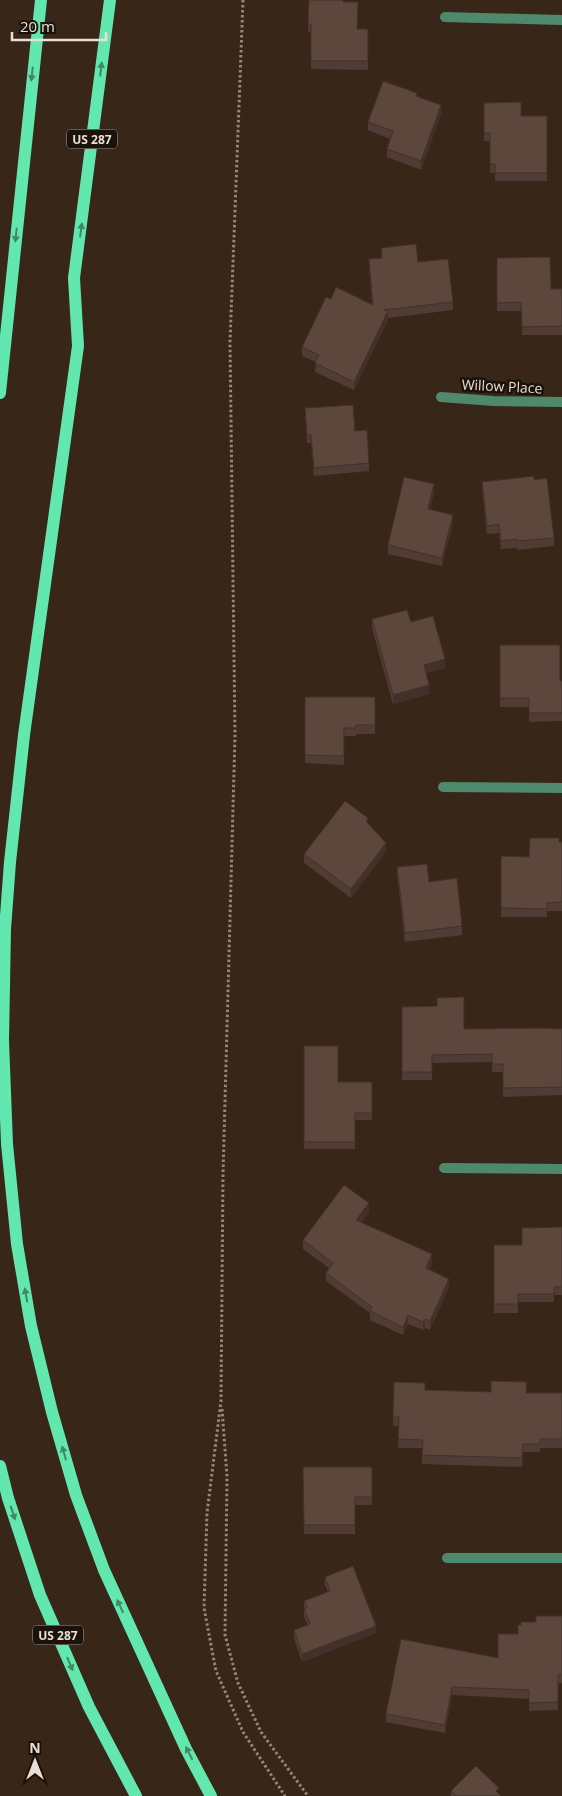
<svg xmlns="http://www.w3.org/2000/svg" width="562" height="1796" font-family="'Open Sans',sans-serif">
<rect width="100%" height="100%" fill="#382718"/>
<g fill="none" stroke-linecap="round" stroke-linejoin="round">
<path stroke="#95877b" stroke-width="3" stroke-dasharray="2.5 2.5" stroke-linecap="butt" d="M243,0l-13,342 5,393 -12,440 -2,226 -14,112 -3,95 12,63 27,61 42,64
M222,1409l5,67 -2,159 13,48 23,49 47,64"/>
<path stroke="#4e896d" stroke-width="10" d="M445,17l117,3
M441,397l52,4 69,1
M443,787l119,1
M444,1168l118,1
M447,1558h115"/>
<path stroke="#62e8af" stroke-width="12" d="M110,0l-36,278 4,68 -54,389 -14,127 -5,67 -2,112 4,103 10,100 14,82 21,86 24,83 28,75 82,179 25,47
M0,393l41,-393
M0,1466l8,32 32,97 49,112 47,89"/>
</g>
<path fill="#503c34" d="M309,0l34,2 14,27h11v41l-57,-1v-37h-3z
M417,97l24,17 -20,56 -34,-13v-8l3,-10 -22,-9v-8z
M484,103l37,13h26v65h-52v-8h-5v-32h-6z
M381,248l37,14 35,40v8l-65,8v2l-34,70 -39,-18 1,-10 -14,-6v-9l29,-48 41,5 -3,-36v-9l12,-1z
M497,258l54,31h11v46h-40l-1,-24h-24z
M305,408l50,23 14,32v8l-55,5 -3,-33h-4z
M534,480l20,58v8l-37,4v-2l-16,1 -2,-16 -12,1 -5,-44v-8z
M434,492l-4,18 23,13 -11,43 -54,-12v-9z
M372,619l39,3 34,46 -19,5 3,21 -36,10 -21,-76z
M500,645l60,36h2v40l-33,1v-15h-29z
M305,697h70v37h-19v2h-12v29l-39,-2z
M559,842h3v69h-15v6h-46v-61l28,1z
M386,851l-35,47 -47,-35v-9z
M397,867l32,15 33,44v9l-57,7 -8,-67z
M402,1007l62,22h98v66l-59,2v-25h-11v-10l-60,1v17h-30z
M304,1046l34,36h34v38h-17v29h-51z
M369,1212l-8,11 71,40 -3,6 20,18 -19,43 -5,-2 -2,2 -15,-6 -5,11 -33,-15v-7l-44,-32v-8l3,-5 -26,-19v-9z
M562,1227v68h-8v7h-36v11h-24v-68h28z
M394,1382l31,8 102,3h35v55h-22v4h-17l-1,15 -100,-3v-16h-24l1,-22h-6z
M303,1467h69v38h-17v29h-51z
M325,1577l51,56 -74,29 -8,-24v-8l14,-5 -4,-8v-16l24,-9 -3,-7z
M562,1616v67h-4v27l-29,1v-12l-77,-4 -7,38 -59,-11v-8l112,-56 20,-24 3,-9z
M451,1791l48,3 2,2h-50z"/>
<path fill="#41312a" d="M441,105v9l-20,56v-9z
M388,311v9l-34,70v-8z
M434,484v8l-6,26v-9z
M453,515v8l-11,43v-8z
M445,659v9l-21,6v-9z
M429,685v9l-36,10v-9z
M386,843v8l-35,47v-9z
M369,1203v9l-13,17v-9z
M432,1254v9l-6,14v-9z
M449,1279v8l-19,43v-9z
M408,1315v9l-5,11v-8z
M425,1319v9l-2,2v-8z
M376,1626v7l-74,29v-8z
M452,1687v8l-7,38v-8z"/>
<path fill="#5d463c" stroke="#41312a" d="M309,0h34v2h15l-1,27h11v32h-57v-37h-3z
M383,81l34,12 -1,3 25,9 -20,56 -34,-12 6,-18 -25,-9z
M521,102v14h26v57h-52v-9h-5v-31h-6v-30z
M416,244l2,18 30,-3 5,43 -69,8 4,1 -34,71 -39,-19 4,-8 -17,-8 24,-50 5,2 5,-12 37,18 -4,-46 13,-1 -1,-10z
M550,257l1,32h11v37l-40,1 -1,-25 -24,1v-45z
M353,405l2,26 12,-1 2,33 -55,5 -3,-33h-4l-2,-27z
M534,476v4l13,-2 7,60 -37,3v-2l-16,2 -2,-17 -12,2 -5,-44z
M404,477l30,7 -6,25 25,6 -11,43 -54,-13z
M407,610l4,12 22,-6 12,43 -21,6 5,20 -36,10 -21,-76z
M500,645h60v36h2v32h-33v-15h-29z
M305,697h70v28h-19v3h-12v28l-39,-1z
M345,801l23,17 -2,3 20,22 -35,46 -47,-35z
M530,838h29v4h3v60l-15,1v6l-46,-1v-52l28,1z
M427,864l2,18 28,-4 5,48 -57,7 -8,-66z
M464,997v32l75,-1 23,1v58l-59,1v-24h-11v-10l-60,1v17h-30v-65l35,-1v-8z
M304,1046h34v36h34v31h-17v29h-51z
M344,1185l25,18 -13,17 76,34 -6,14 23,11 -19,42 -5,-2 -2,3 -15,-7 -5,12 -33,-16 2,-4 -46,-34 7,-10 -30,-23z
M562,1227v60h-8v7h-36v10h-24v-59h28v-17z
M491,1381l36,1 -1,11h36v46h-22v5h-17l-1,14 -100,-3 1,-15 -25,-1 1,-22h-6l1,-35 31,1v7l66,2z
M303,1467h69v30h-17v28h-51z
M353,1566l23,60 -74,28 -8,-24 16,-6 -6,-15 3,-1 -3,-7 26,-10 -5,-14z
M536,1616h26v59h-4v27l-29,1v-13l-77,-3 -7,38 -59,-11 15,-75 97,19v-24h20v-9h3v-3h15z
M476,1766l23,22 -3,3 5,5h-45l-5,-5z"/>
<defs><path id="oneway-solid" d="M-6-.8H1V-3.2L6.5 0L1 3.2V.8H-6Z" transform="scale(1.25)"/></defs>
<g fill="#428865">
<use href="#oneway-solid" transform="translate(101 69) rotate(-83)"/>
<use href="#oneway-solid" transform="translate(32 74) rotate(96)"/>
<use href="#oneway-solid" transform="translate(81 230) rotate(-83)"/>
<use href="#oneway-solid" transform="translate(16 235) rotate(96)"/>
<use href="#oneway-solid" transform="translate(26 1295) rotate(-100)"/>
<use href="#oneway-solid" transform="translate(64 1453) rotate(-106)"/>
<use href="#oneway-solid" transform="translate(13 1513) rotate(72)"/>
<use href="#oneway-solid" transform="translate(120 1606) rotate(-115)"/>
<use href="#oneway-solid" transform="translate(70 1664) rotate(67)"/>
<use href="#oneway-solid" transform="translate(189 1753) rotate(-117)"/>
</g>
<g text-anchor="middle" dominant-baseline="central" stroke-width="5" stroke-linejoin="round" paint-order="stroke">
<g fill="#1a120b" stroke="#aca298" stroke-width="1">
<rect x="67" y="129.5" width="50" height="19" rx="4"/>
<rect x="33" y="1625.5" width="50" height="19" rx="4"/>
</g>
<g font-size="12" font-weight="bold" fill="#eadfd5">
<text x="92" y="139">US 287</text>
<text x="58" y="1635">US 287</text>
</g>
<g font-size="14" fill="#eadfd5" stroke="#1a120b">
<text transform="translate(502 386) rotate(3)">Willow Place</text>
</g>
</g>
<g transform="translate(35 1761)" stroke="#1a120b" stroke-width="4" paint-order="stroke">
<path d="M0-4L9 19L0 12L-9 19Z" fill="#eadfd5"/>
<text y="-8" font-size="14" font-weight="bold" text-anchor="middle" fill="#eadfd5">N</text>
</g>
<path d="M12 32v8h94v-8" fill="none" stroke="#eadfd5" stroke-width="2.5"/>
<text x="20" y="32" font-size="15" fill="#eadfd5" stroke="#1a120b" stroke-width="4" paint-order="stroke">20 m</text>
</svg>
